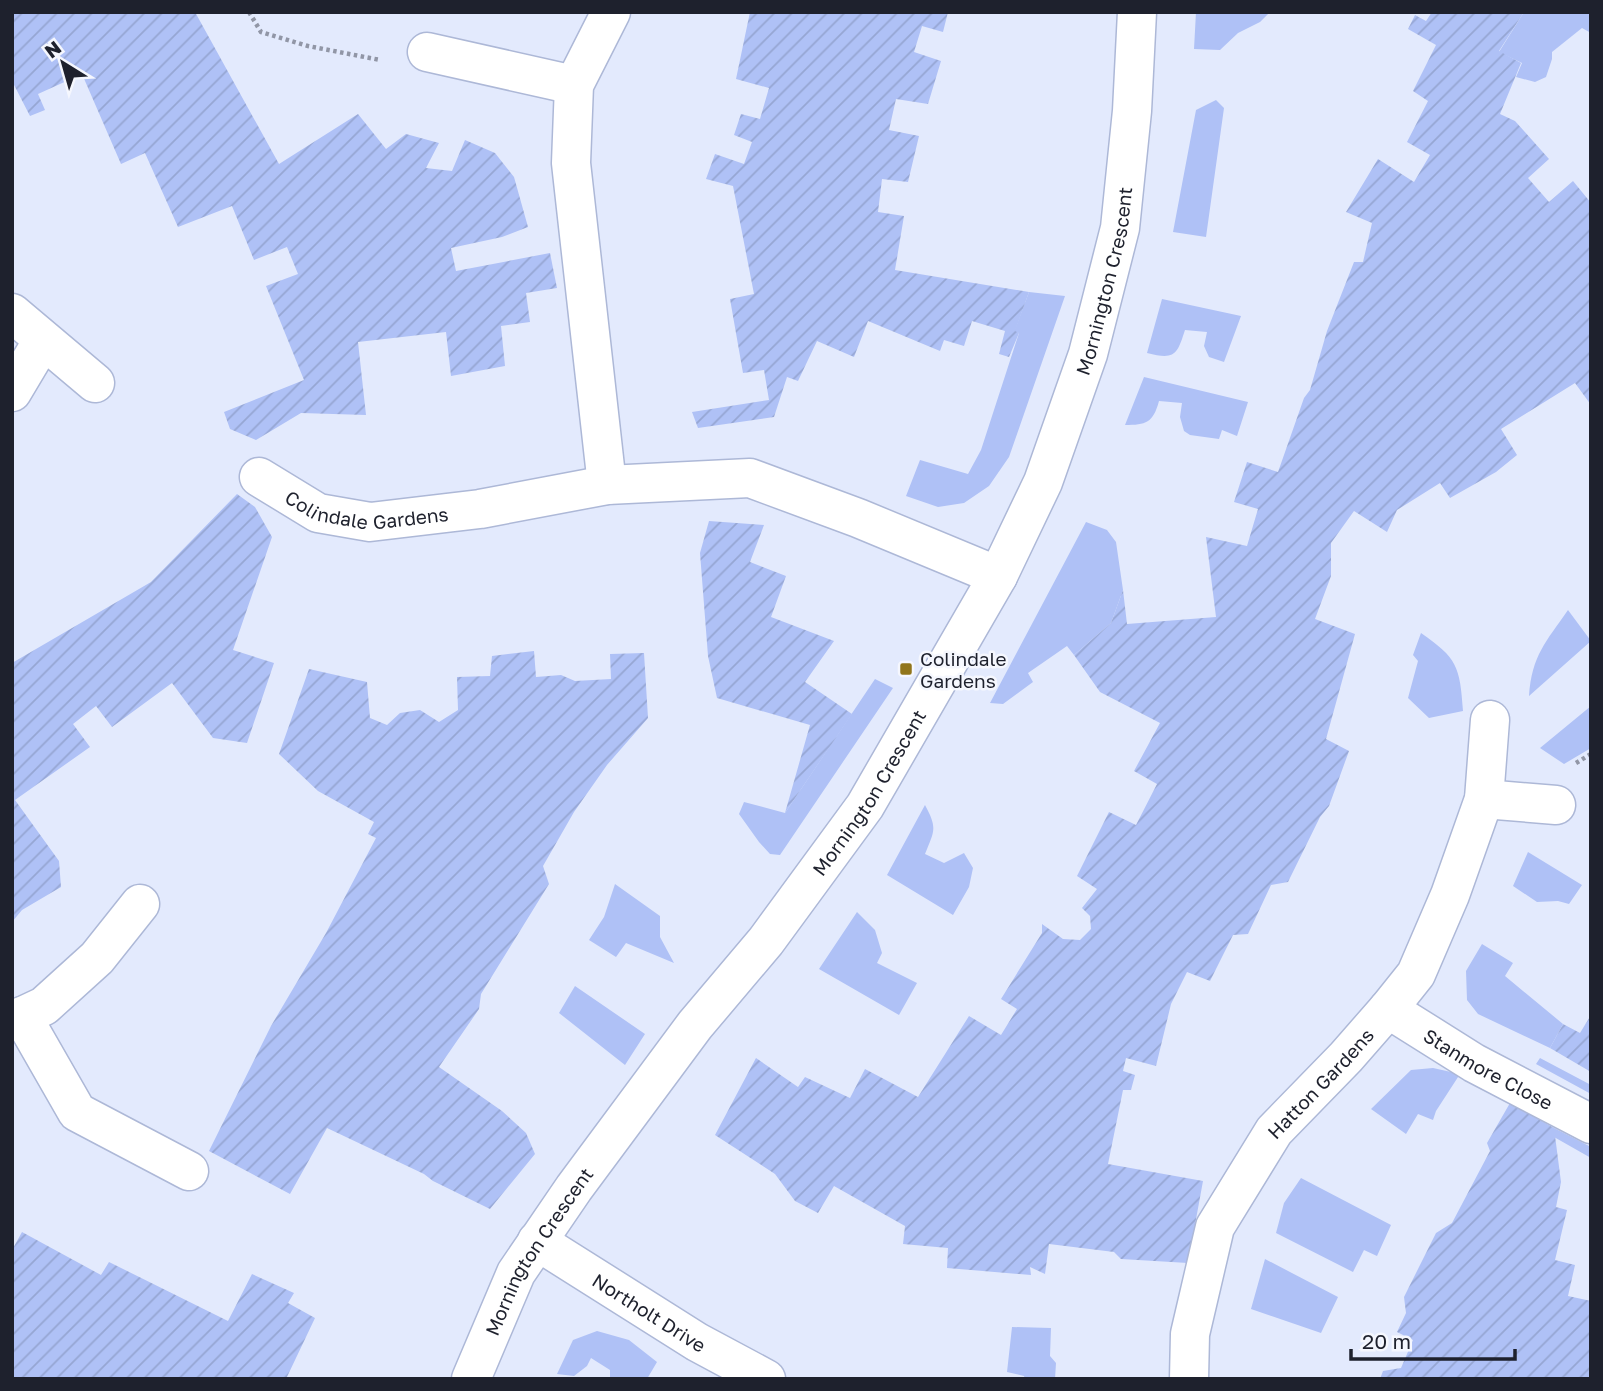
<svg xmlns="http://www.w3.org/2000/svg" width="1603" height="1391" font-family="'Golos Text',sans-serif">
<defs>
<pattern id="garden-furrows" width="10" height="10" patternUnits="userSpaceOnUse" patternTransform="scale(1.75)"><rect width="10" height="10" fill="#afc1f6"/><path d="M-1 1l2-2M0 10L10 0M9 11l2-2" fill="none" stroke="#96a6d3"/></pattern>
</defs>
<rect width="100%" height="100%" fill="#e3eafd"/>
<path fill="#afc1f6" d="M1196,12h74l-10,10 -22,11 -18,17 -26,-1z
M1524,12h67v21l-9,-5 -30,24v7l-6,18 -11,5 -19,-5 6,-14 -23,-11z
M1216,100l8,8 -18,129 -33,-5 23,-122z
M1029,292l36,4 -56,161 -20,29 -25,17 -26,4 -32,-11 14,-36 48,14 13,-24 38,-117 -5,-1z
M1162,299l79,17 -17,46 -15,-5 -5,-11 3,-14 -22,-2c-8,25 -10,30 -38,23z
M1144,377l104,25 -11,34 -15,-6 -3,9 -29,-4 -6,-4 -4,-14 2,-14 -23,-2c-6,22 -13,24 -34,24z
M1086,522l21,8 9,12 7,48 -12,33 -37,32 -7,-9 -39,27 5,9 -30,22 -13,-1z
M1568,610l23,31 -62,55c3,-41 17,-54 39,-86z
M1421,633c36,25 39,33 42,78l-34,7 -21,-20 10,-37 -5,-6z
M875,679l18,9 -113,167 -10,-1 -11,-12 -20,-28 5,-12 41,11z
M1591,706v42l-27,16 -24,-16z
M925,805c13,24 9,26 0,49l19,9 20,-10 9,15 -4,19 -16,28 -66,-40z
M1528,852l54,33 -13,19 -11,-3 -21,1 -24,-16z
M615,884l45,32v21l14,26 -48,-20 -10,14 -27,-17 15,-23z
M857,912l18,18 7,23 -5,10 40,20 -18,32 -80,-46z
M1482,944l31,19 -8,13 58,48 -13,24 -72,-34 -11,-14 -1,-29z
M575,986l70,48 -20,31 -66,-52z
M1540,1058l51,27v9l-55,-30z
M1433,1068l27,6 -24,37 -3,9 -15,-6 -12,20 -35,-25 40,-39z
M1554,1128l37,19v11l-37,-21z
M1301,1178l90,47 -14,31 -13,-6 -11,22 -77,-39 8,-30z
M1265,1259l73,38 -17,36 -70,-24z
M1012,1327l39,1 -1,28 6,7 -1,16h-30l-1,-3 -17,-4z
M597,1331l32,9 28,22 -10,17h-37v-9l-19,-12 -4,8 -13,10 -17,-2 16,-34z"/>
<path fill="url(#garden-furrows)" d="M12,12h183l84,152 79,-50 28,35 20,-15 33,9 -13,25 26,3 13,-31 30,13 19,24 14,50 -26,10 -51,11 5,23 94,-18 7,35 -31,5 4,29 -29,4 4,40 -54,10 -5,-44 -88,10 8,73 -65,-2 -45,27 -26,-11 -6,-17 80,-32 -38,-94 32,-12 -11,-27 -33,13 -22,-54 -54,21 -33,-74 -24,11 -39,-90 -44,20 7,16 -15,6 -18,-35z
M750,12h198l-5,20 -21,-6 -8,26 27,9 -13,43 -32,-5 -7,31 30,6 -11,46 -26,-3 -4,33 26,4 -9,54 134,22 -14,39 4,2 -10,24 -10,-3 6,-23 -33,-10 -8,25 -20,-6 -4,11 -72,-30 -14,36 -37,-16 -19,40 -11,-4 -13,40 -76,11 -6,-16 77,-12 -5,-30 -21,3 -13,-74 24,-5 -21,-108 -27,-7 9,-25 29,10 8,-22 -18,-7 7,-21 19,5 9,-31 -33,-9z
M1432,12h92l-25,39 22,12 -21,51 15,7 34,38 -21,19 21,24 24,-21 18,22v202l-16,-22 -74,46 16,26 -21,17 -46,26 -10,-15 -43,27 -10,22 -33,-21 -23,32v33l-16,43 40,15 -29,105 23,12 -20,55 -9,11 -32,65 -17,3 -23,49 -15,1 -23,46 -23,-9 -16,32 -15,62 -30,-8 -3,13 12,4 -4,15h-8l-15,74 95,17 -15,82 -67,-4 -7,-7 -65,-8 -4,30 -15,-7 1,8 -84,-7 1,-20 -45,-4 2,-18 -71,-40 -16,27 -23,-12 -20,-27 -60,-39 41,-77 42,29 7,-10 45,21 15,-29 53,28 51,-81 32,19 16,-26 -16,-10 41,-66v-9l21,15 17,1 11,-11 -1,-13 -8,-8 15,-19 -20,-13 32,-64 27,13 21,-41 -23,-13 26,-48 -60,-31 -26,-37 37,-32 12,-33 4,34 89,-7 -10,-80 41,9 11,-37 -24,-7 13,-40 31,10 26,-74 6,-8 17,-59 27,-69h9l9,-39 -26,-11 32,-53 36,23 16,-27 -23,-13 21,-41 -15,-10 23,-46 -28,-16 7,-14 11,6z
M237,494l18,13 17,30 -39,113 41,13 -27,80 -34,-5 -41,-55 -60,44 -16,-21 -23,18 17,23 -75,53 44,61 2,26 -39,23 -10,12v-259l139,-81z
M709,521l55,4 -14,37 36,14 -15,41 63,24 -29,41 47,32 -67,99 25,-88 -93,-27 -9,-42 -8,-103z
M534,651l2,26 25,-2 14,6 36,-2 -1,-25 34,-1 4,65 -41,47 -33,47 -31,54 6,18 -68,110 -2,15 -40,58 63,44 24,22 9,21 -45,55 -57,-28 -9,-7 -97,-46 -37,66 -81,-43 62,-125 55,-93 50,-95 -8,-4 6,-12 -56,-31 -39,-37 30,-85 58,13 3,36 17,7 13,-12 20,-3 19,12 19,-12 -1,-33 33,-1 2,-20z
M1591,1015v57l-41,-24 13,-24 17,9z
M1510,1103l44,25 7,54 -5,25 11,3 -12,50 20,5 -7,31 23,5v78h-211l3,-8 18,-3 12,-28 -16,-8 9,-19 -2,-16 32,-64 16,-10 38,-72 -3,-8z
M22,1232l79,43 8,-13 119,59 24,-47 42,19 -6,10 27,15 -29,61h-274v-129z"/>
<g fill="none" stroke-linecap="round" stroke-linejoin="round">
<g stroke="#adb8d7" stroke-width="41">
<g id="minor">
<path d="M427,52l147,33"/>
<path d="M12,313l83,70"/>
<path d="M12,392l31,-52"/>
<path id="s1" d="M259,477l59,36 52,9 110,-13 127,-24 143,-7 108,40 140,58"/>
<path d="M607,485l-36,-322 3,-78 37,-73"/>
<path d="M1484,799l72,6"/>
<path id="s2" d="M1388,1009l86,54 117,61"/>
<path d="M22,1016l55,96 112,59"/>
<path d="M12,1021l32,-15 53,-48 43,-54"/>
<path id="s3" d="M537,1241l160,101 69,37"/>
<path id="s4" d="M471,1379l45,-106 58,-85 121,-163 71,-84 99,-135 133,-230 45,-94 45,-128 32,-126 12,-117 5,-99"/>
<path id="s5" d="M1189,1379l1,-45 25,-107 59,-96 72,-74 42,-48 28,-35 34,-79 34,-96 6,-79"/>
</g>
</g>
<path stroke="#9196a6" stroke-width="4.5" stroke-dasharray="3.5 3.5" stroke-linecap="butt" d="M249,12l12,20 47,14 72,14
M1576,763l15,-9"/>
<use href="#minor" stroke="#fff" stroke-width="38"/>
</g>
<rect fill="#91751b" stroke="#f5f7fe" stroke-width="2.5" x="899" y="662" width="14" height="14" rx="3.5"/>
<g text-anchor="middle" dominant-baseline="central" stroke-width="5" stroke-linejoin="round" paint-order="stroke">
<g font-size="19" fill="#1e212d" stroke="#f5f7fe">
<text stroke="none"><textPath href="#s4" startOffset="1279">Mornington Crescent</textPath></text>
<text stroke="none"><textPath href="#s1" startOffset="117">Colindale Gardens</textPath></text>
<text stroke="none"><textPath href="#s4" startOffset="712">Mornington Crescent</textPath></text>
<text stroke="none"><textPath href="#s2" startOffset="117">Stanmore Close</textPath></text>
<text stroke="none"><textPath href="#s5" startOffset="334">Hatton Gardens</textPath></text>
<text stroke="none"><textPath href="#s4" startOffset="145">Mornington Crescent</textPath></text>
<text stroke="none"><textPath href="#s3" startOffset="133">Northolt Drive</textPath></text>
</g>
<g font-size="19" fill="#1e212d" stroke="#f5f7fe" text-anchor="start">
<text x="920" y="658">Colindale<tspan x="920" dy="22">Gardens</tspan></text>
</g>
</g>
<rect width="1603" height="1391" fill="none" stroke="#1e212d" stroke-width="28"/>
<g transform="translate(63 63) rotate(323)" stroke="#f5f7fe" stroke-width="5" paint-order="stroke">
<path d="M0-5L12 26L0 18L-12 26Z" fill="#1e212d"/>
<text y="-10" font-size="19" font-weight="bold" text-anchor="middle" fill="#1e212d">N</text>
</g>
<path d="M1351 1349v10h164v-10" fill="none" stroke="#1e212d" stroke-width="3.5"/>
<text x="1362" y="1349" font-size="21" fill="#1e212d" stroke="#f5f7fe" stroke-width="5" paint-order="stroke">20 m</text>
</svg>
